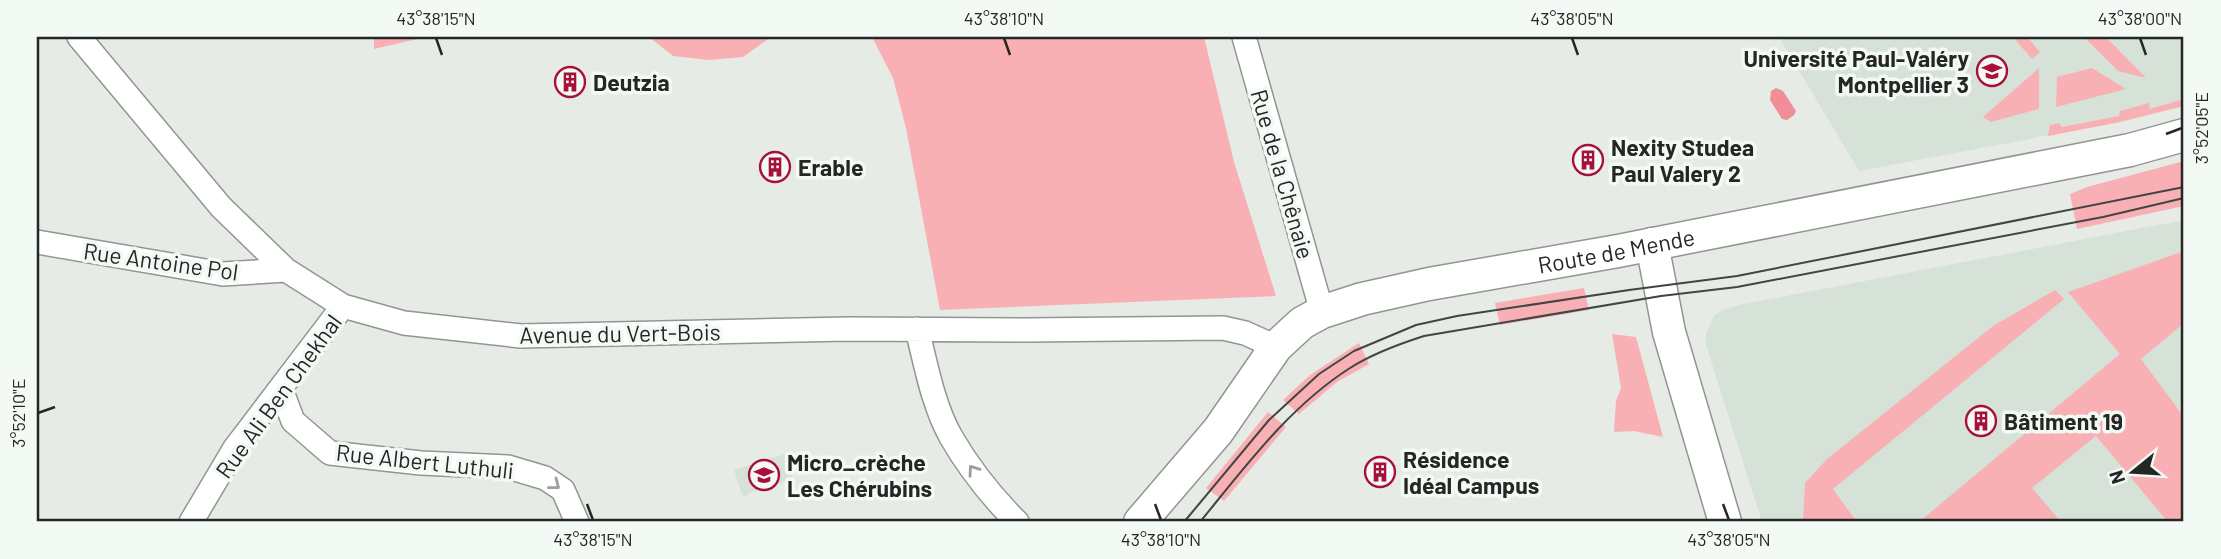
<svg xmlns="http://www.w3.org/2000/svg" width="2221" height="559" font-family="Barlow,sans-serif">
<rect width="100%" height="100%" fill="#e6ebe6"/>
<path fill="#d6e2d7" d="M1779,37h405v69l-64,16 -261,49z
M2184,220v302h-422l-56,-177v-12l8,-17 9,-6 16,-5z
M785,454l8,25 -44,14 -3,4 -4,-2 -8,-25z"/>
<path fill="#f8b0b5" d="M374,37h52l-52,12z
M649,37h122l-28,20 -34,3 -36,-4z
M872,37h332l30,125 42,134 -336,14 -34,-182 -13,-50z
M2013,37h14l13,15 -8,7z
M2084,37h22l40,41 -28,-7z
M2039,68v41l-48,13 -8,-5z
M2092,68l34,21 -70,18 1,-30z
M2184,99v7l-64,16 -72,14 2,-11 9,-2 3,4 57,-11 1,-5 29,-8 1,6z
M2184,161v45l-107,23 -7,-35 17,-7z
M2184,251v72l-43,36 43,58v105h-16l-72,-86 -64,52 29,34h-142l201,-168 -52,-62z
M1584,288l5,22 -89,15 -5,-22z
M2055,290l9,9 -231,190 24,33h-54l2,-39 22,-24 166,-133z
M1612,334l24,3 27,100 -29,-6 -20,1 2,-31 5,-13z
M1359,343l10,21 -32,18 -38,32 -16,-14 27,-25z
M1268,412l18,15 -62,74 -18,-13z"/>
<path fill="#f08d96" d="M1776,88l7,3 13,20 -2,4 -7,5 -5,-1 -12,-19 1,-9z"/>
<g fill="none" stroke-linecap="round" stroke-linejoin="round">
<g stroke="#919691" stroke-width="26">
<path id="street" d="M79,37l142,170 65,63 57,36 61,17 117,13 327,-7 179,1 196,-2 22,5 31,14
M1244,37l78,275
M37,242l186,32 63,-4
M917,329c9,36 16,76 34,108 18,31 41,60 66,85
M281,389l12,32 37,32 91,10 87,4 37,11 18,12 14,32
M191,522l44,-74 108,-142"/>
</g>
<g stroke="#919691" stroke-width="35">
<g id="secondary">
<path d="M1652,244l17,88 56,190"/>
<path id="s1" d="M1140,522l78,-91 58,-84 26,-24 20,-11 40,-13 67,-15 189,-33 431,-85 81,-16 54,-15"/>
</g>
</g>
<use href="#street" stroke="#fff" stroke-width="23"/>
<use href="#secondary" stroke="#fff" stroke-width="32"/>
<path stroke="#424542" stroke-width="2" d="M1184,522l85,-102 50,-46 35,-23 62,-26 41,-9 172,-26 108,-14 447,-89
M1200,522c45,-55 89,-115 150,-154 22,-14 49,-24 74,-32l237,-40 76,-9 366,-70 81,-19"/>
</g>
<defs><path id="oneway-chevron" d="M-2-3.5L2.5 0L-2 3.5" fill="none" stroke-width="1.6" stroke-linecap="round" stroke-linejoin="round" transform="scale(1.75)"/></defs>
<g stroke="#9d9e9d">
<use href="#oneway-chevron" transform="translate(973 470) rotate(-125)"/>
<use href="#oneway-chevron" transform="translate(555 485) rotate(38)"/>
</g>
<path fill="none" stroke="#252725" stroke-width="2.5" d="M436,38l6,17M1004,38l6,17M1572,38l6,17M2140,38l6,17M2166,134l16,-6M38,413l17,-6M587,504l6,16M1155,504l6,16M1723,504l6,16"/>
<defs>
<g id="university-ring" transform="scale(1.575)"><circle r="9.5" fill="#f3f9f4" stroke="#a8103a" stroke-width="1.5"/><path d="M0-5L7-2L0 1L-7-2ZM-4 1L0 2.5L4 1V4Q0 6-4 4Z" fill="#a8103a"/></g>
<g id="building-ring" transform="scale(1.575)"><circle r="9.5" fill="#f3f9f4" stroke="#a8103a" stroke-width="1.5"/><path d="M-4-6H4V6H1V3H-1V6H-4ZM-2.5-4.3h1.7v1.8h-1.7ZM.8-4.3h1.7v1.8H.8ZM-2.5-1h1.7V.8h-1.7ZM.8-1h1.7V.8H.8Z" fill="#a8103a"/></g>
<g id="school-ring" transform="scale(1.575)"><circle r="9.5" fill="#f3f9f4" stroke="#a8103a" stroke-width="1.5"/><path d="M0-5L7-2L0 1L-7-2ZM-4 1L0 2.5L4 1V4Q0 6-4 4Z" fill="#a8103a"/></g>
</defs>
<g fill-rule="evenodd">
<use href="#university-ring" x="1992" y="71"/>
<use href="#building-ring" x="570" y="82"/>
<use href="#building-ring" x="1588" y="160"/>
<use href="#building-ring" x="775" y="167"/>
<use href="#building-ring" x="1981" y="421"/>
<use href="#building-ring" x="1380" y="472"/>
<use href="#school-ring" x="764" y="475"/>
</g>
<g text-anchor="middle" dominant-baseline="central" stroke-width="7" stroke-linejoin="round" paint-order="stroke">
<g font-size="23" font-weight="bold" fill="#252725" stroke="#f3f9f4" text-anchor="start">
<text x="1969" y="58" text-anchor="end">Université Paul-Valéry<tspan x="1969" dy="26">Montpellier 3</tspan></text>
<text x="593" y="82">Deutzia</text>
<text x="1611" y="147">Nexity Studea<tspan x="1611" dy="26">Paul Valery 2</tspan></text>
<text x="798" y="167">Erable</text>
<text x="2004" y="421">Bâtiment 19</text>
<text x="1403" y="459">Résidence<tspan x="1403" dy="26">Idéal Campus</tspan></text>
<text x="787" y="462">Micro_crèche<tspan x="787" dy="26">Les Chérubins</tspan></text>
</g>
<g font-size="23" fill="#252725" stroke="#f3f9f4">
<text transform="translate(1283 174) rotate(74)">Rue de la Chênaie</text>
<text stroke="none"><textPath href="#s1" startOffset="581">Route de Mende</textPath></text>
<text transform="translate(161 261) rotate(8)">Rue Antoine Pol</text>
<text transform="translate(620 333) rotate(-1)">Avenue du Vert-Bois</text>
<text transform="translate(278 396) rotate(-54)">Rue Ali Ben Chekhal</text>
<text transform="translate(425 461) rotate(6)">Rue Albert Luthuli</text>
</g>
</g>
<rect width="2221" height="559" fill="none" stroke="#f3f9f4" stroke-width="77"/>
<g transform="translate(2133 472) rotate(252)" stroke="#f3f9f4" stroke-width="5" paint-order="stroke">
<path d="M0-5L12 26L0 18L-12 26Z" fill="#252725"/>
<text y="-10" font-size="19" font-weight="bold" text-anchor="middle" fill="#252725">N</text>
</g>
<rect x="38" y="38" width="2144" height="482" fill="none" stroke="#252725" stroke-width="2.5"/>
<g font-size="18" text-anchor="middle" fill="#252725">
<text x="436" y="25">43°38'15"N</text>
<text x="1004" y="25">43°38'10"N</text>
<text x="1572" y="25">43°38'05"N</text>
<text x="2140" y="25">43°38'00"N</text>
<text transform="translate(2202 128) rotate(-90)" y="6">3°52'05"E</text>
<text transform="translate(19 413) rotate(-90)" y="6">3°52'10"E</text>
<text x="593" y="546">43°38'15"N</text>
<text x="1161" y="546">43°38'10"N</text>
<text x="1729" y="546">43°38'05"N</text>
</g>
</svg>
